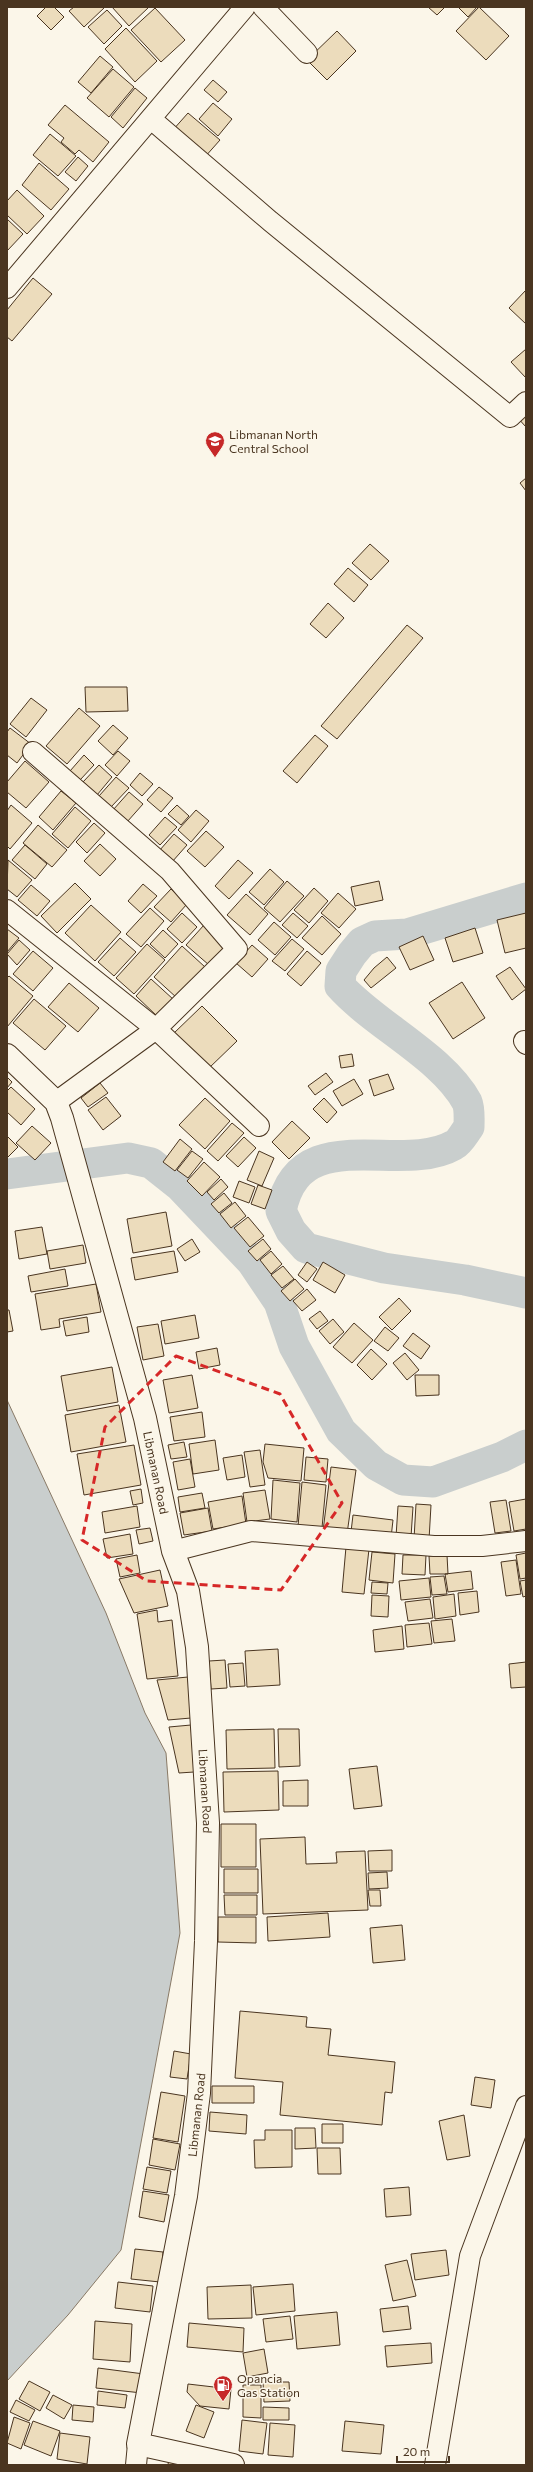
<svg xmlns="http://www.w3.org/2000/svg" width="533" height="2472" font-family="Commissioner,sans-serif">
<rect width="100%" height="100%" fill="#fbf6e9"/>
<path fill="#c9cecd" stroke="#887966" d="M7,1400l99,213 39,100 21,40 14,180 -59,317 -53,65 -61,66z"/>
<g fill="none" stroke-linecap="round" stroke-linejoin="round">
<path stroke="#c9cecd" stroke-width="31" d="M526,898l-119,36 -32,2 -13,6 -10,12 -11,17 -1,15c35,39 103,71 127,116 3,7 2,18 2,25 -4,5 -9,15 -15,18 -54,31 -155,-26 -173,66l10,20 15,17 78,20 81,12 61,13
M7,1174l121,-16 23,5 29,23 72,76 27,40 15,44 47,85 35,34 27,15 30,2 69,-25 24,-12"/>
</g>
<path fill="#ecdcbc" stroke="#4a3520" d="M46,7h8l10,10 -13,13 -14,-14z
M74,7h31l-21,20 -15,-16z
M112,7h37l-20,19z
M428,7h17l-8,8z
M458,7h19l-9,10z
M479,7l30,29 -23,24 -30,-29z
M155,8l30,32 -24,22 -30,-32z
M107,10l15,16 -18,18 -16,-17z
M126,28l31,33 -22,21 -30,-33z
M337,31l19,20 -29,29 -20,-20z
M100,56l13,11 -22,26 -13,-11z
M113,69l21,18 -25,30 -22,-19z
M213,80l14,12 -9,10 -14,-12z
M135,88l12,10 -24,30 -12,-11z
M213,103l19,16 -14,17 -19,-17z
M65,105l44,37 -16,20 -14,-12 -4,4 -14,-12 3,-4 -16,-13z
M188,113l32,27 -16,18 -32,-27z
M50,134l26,22 -18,20 -25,-21z
M78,157l10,9 -12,15 -11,-9z
M39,163l30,26 -18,21 -29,-25z
M17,190l27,26 -17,18 -20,-19v-14z
M7,219l16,15 -16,17z
M33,278l19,16 -40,47 -5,-4v-27z
M526,290v34l-17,-16z
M526,349v29l-15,-16z
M526,407v20l-10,-11z
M526,478v13l-6,-8z
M370,544l19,17 -18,19 -19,-17z
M348,568l20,17 -14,17 -20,-18z
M328,603l16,15 -18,20 -16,-14z
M407,625l16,13 -86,101 -16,-13z
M85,687h42l1,24 -42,1z
M31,698l16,12 -21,27 -16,-13z
M79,708l21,18 -33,38 -21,-18z
M113,725l15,13 -15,17 -15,-14z
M10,728l21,16 -14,19 -10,-8v-23z
M315,735l13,11 -31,37 -14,-12z
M118,751l12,10 -13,15 -12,-11z
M84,755l10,10 -14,15 -10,-9z
M25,761l24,21 -23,26 -19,-16v-10z
M99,765l13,12 -15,18 -14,-13z
M140,773l13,11 -11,12 -12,-11z
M116,777l13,11 -18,19 -12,-11z
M159,787l14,11 -12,14 -14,-12z
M61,791l15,12 -23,27 -14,-13z
M129,792l14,12 -16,18 -14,-12z
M11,805l21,18 -22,26 -3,-3v-35z
M177,805l12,11 -8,9 -13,-11z
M75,807l16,14 -23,27 -16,-14z
M196,810l13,11 -18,21 -13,-12z
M165,817l12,10 -17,18 -11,-10z
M94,823l11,10 -18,20 -11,-11z
M38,825l29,25 -15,17 -29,-24z
M206,831l18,16 -19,20 -18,-16z
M174,834l13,11 -15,17 -13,-11z
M100,844l16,15 -16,17 -16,-15z
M25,845l22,19 -12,15 -23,-19z
M8,860l24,20 -15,17 -10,-8z
M238,860l15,13 -24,26 -14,-13z
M270,869l14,13 -20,23 -15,-13z
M287,881l17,15 -24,26 -16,-14z
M379,881l4,19 -28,6 -4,-19z
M75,883l16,16 -34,34 -16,-17z
M143,884l14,12 -16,17 -13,-12z
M31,885l19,16 -13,15 -19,-16z
M314,888l14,13 -19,22 -15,-13z
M171,889l16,15 -16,18 -17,-15z
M338,893l18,16 -17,19 -18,-15z
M246,894l22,20 -18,21 -23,-20z
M91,905l30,27 -26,29 -30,-28z
M150,908l14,13 -23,26 -15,-13z
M182,913l15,14 -15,16 -15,-14z
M293,913l15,13 -11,12 -15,-13z
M526,913v35l-21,5 -8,-33z
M322,916l19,18 -19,21 -20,-17z
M274,922l17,15 -16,18 -17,-15z
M204,925l23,21 -18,19 -23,-20z
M475,928l8,25 -30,9 -8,-24z
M7,929l12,9 -12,14z
M163,930l15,14 -13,14 -15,-14z
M423,936l11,24 -24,10 -11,-23z
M120,938l16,14 -22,24 -16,-14z
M292,939l12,10 -19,22 -13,-10z
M19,940l11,10 -13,15 -10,-11z
M147,944l18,16 -31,34 -18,-16z
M252,945l16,14 -16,18 -16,-14z
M182,946l23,21 -28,31 -23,-21z
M33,951l20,17 -20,23 -20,-17z
M307,951l14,12 -20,23 -14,-12z
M387,957l9,11 -25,20 -7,-8 10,-12z
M510,967l16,22 -14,11 -16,-24z
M9,976l24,20 -26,31v-49z
M151,979l23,21 -16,17 -22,-21z
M462,982l23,36 -32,21 -24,-36z
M69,983l30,25 -21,24 -30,-25z
M34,999l32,27 -21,24 -32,-27z
M202,1006l35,35 -29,28 -35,-35z
M352,1054l2,12 -13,2 -2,-12z
M326,1073l7,9 -18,13 -7,-9z
M388,1074l6,15 -20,7 -5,-16z
M7,1077l5,5 -5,6z
M354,1079l9,15 -21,12 -9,-15z
M100,1083l8,10 -20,14 -7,-9z
M11,1087l24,22 -14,16 -14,-13v-21z
M106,1097l15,19 -18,14 -15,-20z
M205,1098l25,23 -25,28 -26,-24z
M324,1098l13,14 -10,11 -14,-14z
M292,1121l18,17 -21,21 -17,-17z
M232,1123l12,10 -26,28 -11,-10z
M32,1126l19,17 -16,17 -19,-17z
M7,1136l11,11 -11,11z
M244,1137l12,11 -18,19 -12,-11z
M180,1139l12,10 -17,22 -12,-9z
M192,1151l11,8 -15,19 -11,-8z
M259,1151l15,7 -12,28 -15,-6z
M204,1162l16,15 -18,19 -15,-15z
M221,1179l7,8 -14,13 -7,-8z
M239,1181l16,6 -6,16 -16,-6z
M258,1185l14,5 -7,19 -14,-5z
M224,1193l8,10 -13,10 -8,-9z
M235,1202l11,14 -15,12 -11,-14z
M166,1212l6,34 -39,7 -6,-34z
M248,1217l16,19 -14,11 -16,-19z
M42,1227l5,27 -28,5 -4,-28z
M192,1239l8,13 -15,9 -8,-12z
M263,1239l8,10 -14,12 -9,-10z
M83,1245l3,18 -36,6 -3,-18z
M174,1251l4,21 -43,8 -4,-22z
M271,1251l11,13 -11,10 -11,-14z
M307,1262l10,7 -10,13 -9,-7z
M323,1262l22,13 -10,18 -22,-13z
M283,1266l11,13 -12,9 -11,-13z
M65,1269l3,17 -37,6 -3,-16z
M295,1279l9,10 -14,12 -9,-10z
M96,1284l5,28 -42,7 1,8 -19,3 -6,-36z
M307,1289l9,11 -14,11 -9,-10z
M399,1298l12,13 -19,19 -13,-13z
M7,1310h2l4,21 -6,1z
M320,1311l8,10 -11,8 -8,-10z
M195,1315l4,23 -34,6 -4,-23z
M87,1317l2,15 -23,4 -3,-15z
M333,1319l11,13 -14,12 -11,-13z
M354,1323l19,17 -21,23 -19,-16z
M158,1324l6,32 -21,4 -6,-33z
M385,1327l14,11 -11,13 -14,-10z
M413,1333l17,13 -9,13 -18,-13z
M217,1348l3,17 -21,4 -3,-17z
M371,1349l16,15 -15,16 -15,-15z
M405,1353l14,17 -12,10 -14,-17z
M112,1367l6,35 -51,9 -6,-35z
M192,1375l6,33 -29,5 -6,-33z
M415,1375h24v20l-23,1z
M119,1405l7,37 -55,10 -6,-37z
M202,1412l3,25 -31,4 -4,-24z
M215,1440l4,30 -26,4 -4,-30z
M184,1442l3,15 -16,2 -3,-14z
M265,1444l39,4 -3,33 -33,-3 -5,-16z
M134,1445l7,40 -57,10 -7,-41z
M260,1450l5,35 -15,2 -6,-35z
M242,1455l3,22 -18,3 -4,-22z
M306,1457l22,2 -2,23 -22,-2z
M190,1459l5,28 -17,3 -5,-28z
M331,1467l25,3 -9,64 -24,-3z
M273,1480l27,3 -3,39 -26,-3z
M302,1482l24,3 -4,43 -24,-2z
M141,1489l2,14 -10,2 -3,-14z
M265,1490l5,29 -23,3 -4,-29z
M202,1493l3,15 -25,4 -2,-15z
M242,1496l4,28 -33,5 -5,-27z
M526,1499v30l-12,2 -5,-29z
M506,1500l5,31 -16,2 -5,-31z
M416,1504l15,1 -2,35 -15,-1z
M137,1506l3,21 -35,6 -3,-21z
M398,1506l15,1 -2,30h-15z
M208,1508l4,23 -28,4 -4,-22z
M353,1515l40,5 -2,18 -40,-6z
M150,1528l3,13 -14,3 -3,-14z
M130,1534l3,20 -26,4 -4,-19z
M346,1547l23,2 -5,45 -22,-2z
M372,1552l23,2 -2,29 -24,-3z
M526,1553v25l-6,1 -4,-24z
M137,1555l3,18 -20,4 -4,-18z
M403,1555h23l-1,20 -23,-1z
M447,1555l1,19h-18l-1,-18z
M516,1560l5,34 -15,2 -5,-34z
M160,1570l8,36 -34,7 -15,-34z
M471,1571l2,18 -25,3 -3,-18z
M444,1576l3,18 -15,1 -2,-18z
M429,1578l2,19 -30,3 -2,-19z
M526,1580v16l-3,1 -3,-16z
M372,1582l16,1 -1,11 -16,-1z
M477,1591l2,21 -19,3 -2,-22z
M454,1594l2,22 -21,3 -2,-22z
M372,1595l17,1 -1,21 -17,-1z
M430,1599l3,19 -25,3 -3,-19z
M157,1610l1,12 14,-2 6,56 -31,3 -10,-65z
M452,1619l3,22 -21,2 -3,-22z
M429,1623l3,21 -25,3 -2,-22z
M402,1626l2,23 -29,3 -2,-22z
M278,1649l2,36 -33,2 -2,-36z
M225,1660l2,28 -16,1 -2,-28z
M526,1662v25l-15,1 -2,-24z
M243,1663l2,23 -15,1 -2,-23z
M188,1677l3,41 -23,2 -11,-40z
M191,1725l3,47 -15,1 -10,-46z
M274,1729l1,39 -48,1 -1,-39z
M278,1729h21l1,37 -21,1z
M377,1766l5,40 -28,3 -5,-40z
M278,1771l1,39 -55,2 -1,-40z
M308,1780v26h-25v-25z
M221,1824h35v43h-35z
M305,1837l1,27 31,-1 -1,-11 29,-1 3,59 -105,4 -3,-75z
M392,1850v21h-23l-1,-20z
M224,1869h34v24h-34z
M387,1872l1,16 -19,1 -1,-16z
M368,1890h12l1,16h-11z
M224,1895h33v20h-32z
M328,1913l2,24 -62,4 -1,-24z
M218,1917h38v26l-38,-1z
M402,1925l3,35 -32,3 -3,-35z
M240,2011l67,6 -1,10 25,2 -3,26 67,7 -3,31 -7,-1 -3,33 -102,-10 3,-33 -48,-4z
M174,2051l17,3 -4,25 -17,-2z
M475,2077l20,3 -4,28 -20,-3z
M212,2086h42v17h-42z
M161,2092l24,4 -7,46 -25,-4z
M210,2112l37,3 -1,19 -37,-3z
M464,2115l6,41 -23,4 -8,-39z
M322,2124h21v19h-21z
M295,2128h20l1,20 -21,1z
M265,2130h27v37l-37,1 -1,-28h11z
M153,2139l27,5 -5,26 -26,-5z
M317,2148h23l1,26h-23z
M147,2167l24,4 -4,22 -24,-4z
M409,2187l2,28 -25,2 -2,-28z
M143,2191l26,4 -5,27 -25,-5z
M135,2249l28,3 -3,30 -29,-3z
M446,2250l3,25 -34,5 -4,-26z
M407,2260l9,36 -23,5 -8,-36z
M118,2282l35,4 -3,26 -35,-4z
M293,2284l2,27 -39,4 -3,-28z
M251,2285l1,33 -44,1 -1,-32z
M408,2306l3,23 -28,3 -3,-23z
M337,2312l3,33 -43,4 -3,-33z
M290,2316l3,23 -27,3 -3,-23z
M95,2321l37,3 -2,38 -37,-3z
M189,2323l55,5 -1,24 -56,-5z
M431,2343l1,20 -45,4 -2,-21z
M264,2349l4,24 -21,4 -4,-24z
M98,2368l46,6 -2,19 -46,-5z
M29,2381l21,11 -10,19 -21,-12z
M263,2382h26l1,19 -26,1z
M188,2384l43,5 -2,20 -29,-3 -13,-14z
M243,2385h18v33l-18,-1z
M98,2391l29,4 -2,13 -28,-3z
M53,2395l19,10 -8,14 -18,-11z
M16,2400l19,10 -6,11 -19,-9z
M73,2405l21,2 -1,15 -21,-2z
M196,2405l18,7 -10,26 -18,-7z
M263,2407l26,1v12h-26z
M14,2417l16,6 -9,26 -14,-6z
M242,2420l25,3 -4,31 -24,-3z
M33,2421l27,10 -9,25 -27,-11z
M345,2421l39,4 -3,29 -39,-3z
M270,2423l25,2 -2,32 -25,-2z
M60,2433l30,4 -3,27 -30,-5z
M169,2457l19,8h-20z"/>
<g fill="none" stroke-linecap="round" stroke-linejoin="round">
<g stroke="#4a3520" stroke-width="22">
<path id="minor" d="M263,7l44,46
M151,119l119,102 240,196 16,-15
M7,288l238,-281
M33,752l137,119 67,78 -81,80 -100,73
M7,910l149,119 103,97
M524,1041l2,3
M173,1551l78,-20 183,15h48l44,-5
M136,2465l2,-21
M435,2465l35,-209 56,-150"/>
</g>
<g stroke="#4a3520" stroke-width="24">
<g id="major">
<path id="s1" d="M7,1055l49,47 6,16 83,300 28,133 15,40 9,56 11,176 -2,118 -7,152 -13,103 -48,248 95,21"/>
</g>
</g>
<use href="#minor" stroke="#fbf6e9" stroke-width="20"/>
<use href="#major" stroke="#fbf6e9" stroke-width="22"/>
</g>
<path fill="none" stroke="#d62828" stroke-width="3" stroke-dasharray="8 5" stroke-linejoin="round" d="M176,1356l104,38 62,109 -61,87 -134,-9 -65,-41 23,-113z"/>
<defs>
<g id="school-pin" transform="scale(1)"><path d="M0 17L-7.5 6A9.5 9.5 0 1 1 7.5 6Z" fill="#c62828" stroke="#fbf6e9"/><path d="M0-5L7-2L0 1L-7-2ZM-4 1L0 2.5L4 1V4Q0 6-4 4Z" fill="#fff"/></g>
<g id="fuel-pin" transform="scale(1)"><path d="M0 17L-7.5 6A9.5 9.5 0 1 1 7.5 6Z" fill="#c62828" stroke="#fbf6e9"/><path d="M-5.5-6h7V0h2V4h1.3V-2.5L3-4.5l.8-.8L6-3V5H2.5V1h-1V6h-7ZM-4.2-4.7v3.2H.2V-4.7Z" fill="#fff"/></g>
</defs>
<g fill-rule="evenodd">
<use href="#school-pin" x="215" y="441"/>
<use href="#fuel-pin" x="223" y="2385"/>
</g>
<g text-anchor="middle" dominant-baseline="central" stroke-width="3" stroke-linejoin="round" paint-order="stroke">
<g font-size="12" fill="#4a3520" stroke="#fbf6e9" text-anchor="start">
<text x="229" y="434">Libmanan North<tspan x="229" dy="14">Central School</tspan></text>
<text x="237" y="2378">Opancia<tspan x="237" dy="14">Gas Station</tspan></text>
</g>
<g font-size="12" fill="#4a3520" stroke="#fbf6e9">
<text stroke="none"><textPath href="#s1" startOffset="452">Libmanan Road</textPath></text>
<text stroke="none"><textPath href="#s1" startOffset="776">Libmanan Road</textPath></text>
<text transform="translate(196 2115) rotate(-84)">Libmanan Road</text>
</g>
</g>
<rect width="533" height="2472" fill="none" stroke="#4a3520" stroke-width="16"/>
<path d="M397 2456v6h52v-6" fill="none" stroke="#4a3520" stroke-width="2"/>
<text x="403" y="2456" font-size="12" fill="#4a3520" stroke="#fbf6e9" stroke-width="3" paint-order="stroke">20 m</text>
</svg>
